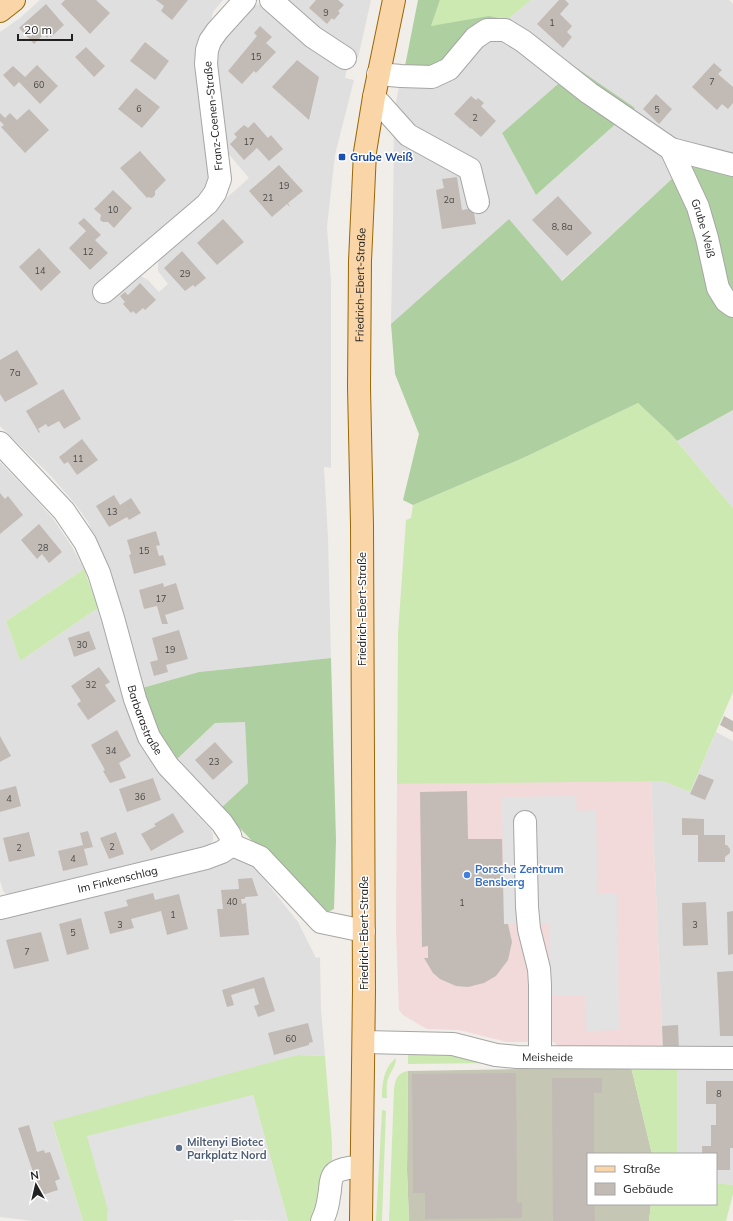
<svg xmlns="http://www.w3.org/2000/svg" width="733" height="1221" font-family="Mulish,sans-serif">
<rect width="100%" height="100%" fill="#f1eee9"/>
<path fill="#e0dfdf" d="M40,0h183l-10,12 -3,14 1,145 -3,17 -69,87 9,5 11,12 9,-8 -10,-13v-8l4,-8 87,-77 -23,-27 -12,-86 4,-20 35,-39 7,-2h5l51,43 31,21 -2,10 9,2 -19,75 -8,72 4,54v187l-7,-1 4,70 3,121 -132,14 -57,16 -37,-126 -17,-40 -12,-17 -24,-28 -52,-51v-394l20,-14z
M279,0h92l-13,58 -4,-2z
M531,0h198l4,4v151l-60,-15 -105,-72 -61,-48z
M495,35l68,45 -61,53 34,62 83,-74 44,32 13,22 -115,106 -52,-62 -118,105 2,-103 1,-109 6,-31 62,-18z
M733,410v98l-56,-67z
M0,462l33,34 21,24 18,27 12,22 -78,52 14,40 78,-53 26,95 13,33 8,16 23,31 43,47 2,4v6l-3,5 -4,3 -198,48 -5,-5 -3,-11z
M245,721l3,62 -27,25 -45,-48 39,-37z
M716,732l17,9v308l-70,1 -12,-270 12,1 27,11z
M238,857l14,7 46,58 18,36 4,-1 1,52 4,47 -28,-1 -245,68 31,98h-51l-32,-4v-301z
M733,1067v118l-17,-2v-29h-39v-86z"/>
<path fill="#f1dad9" d="M651,780l12,270h-101l-8,-8h-47l-48,-12 -32,-1 -24,-14 -4,-5 -3,-78 1,-148z"/>
<path fill="#c6c6b4" d="M631,1067l21,87h-64v50h63l-2,17h-240l-2,-50 1,-100z"/>
<path fill="#cde9b2" d="M440,0h91l-24,20 -76,6z
M638,403l32,30 63,75v184l-43,100 -27,-11 -266,3 1,-151 8,-113 5,-2 2,-13 110,-47z
M84,569l14,39 -78,53 -14,-40z
M424,1052h12l56,11 -84,1v-9z
M297,1055l28,1 7,86v25l-15,54h-29l-35,-126 -145,115 -1,11h-24l-31,-99z
M396,1058c0,9 -5,12 -8,21 -2,6 -1,13 -1,19h-5c0,-15 2,-31 14,-40z
M631,1067l46,1v86h-25z
M408,1071l-1,100 2,50h-20l5,-132c1,-9 4,-17 14,-18z
M382,1110l4,1 -4,110h-6z
M716,1183l17,2v9l-7,27h-77l2,-17h65z"/>
<path fill="#aecf9f" d="M418,0h22l-9,26 58,-10 18,4 -55,42 -48,9z
M571,64l64,44 -5,4 -62,-44z
M558,84l61,37 -83,74 -34,-62z
M689,164l44,11v125z
M676,175l57,138v97l-56,31 -7,-8 -32,-30 -115,55 -110,47 -10,-5 16,-66 -24,-60 -4,-50 118,-105 53,62z
M331,658l5,182 -2,69 -8,4 -73,-71 -32,-34 27,-25 -3,-61 -30,1 -39,37 -14,-20 -20,-52 57,-16z"/>
<path fill="#e2e2e2" d="M576,796l1,15 19,-1 2,84 19,-1 2,137 -33,1 -1,-36 -35,1v-73l-46,1 -2,-127z
M253,1095l35,126 -54,-1v1h-127l1,-11 -21,-74z"/>
<path fill="#c2bbb5" d="M65,0h31l14,13 -20,21 -29,-30z
M156,0h32l-16,20 -11,-9 3,-5z
M316,0h22l6,5 -6,6 2,2 -6,7 -2,-2 -5,6 -18,-16z
M559,0h6l4,4 -9,10 12,12 -5,6 5,5 -9,11 -26,-24z
M46,4l18,21 -13,12 -2,-2 -2,3 -3,-4 -10,10 -15,-16z
M260,26l12,11 -6,6 10,9 -20,21 -2,-2 -12,13 -14,-13 29,-35 -3,-3z
M145,42l24,19 -14,19 -25,-19z
M86,47l19,19 -11,11 -19,-20z
M297,60l22,17 -10,43 -37,-33z
M714,63l8,7 -4,4 15,13v16l-5,6 -6,-5 -5,6 -25,-23z
M37,65l21,21 -18,18 -21,-22 -5,5 -11,-12 10,-9 12,11z
M136,88l24,19 -18,21 -24,-19z
M656,94l16,15 -13,15 -16,-15z
M471,96l5,4 2,-2 6,5 -3,3 15,15 -15,16 -10,-9v1l-17,-15z
M29,109l20,21 -24,23 -24,-26 3,-2 -4,-4v-8l5,5 5,-5 7,7z
M254,122l14,16 3,-3 12,14 -14,12 -12,-13 -13,12 -14,-16 7,-7 -3,-3 10,-9 4,3z
M140,151l26,29 -11,11v4l-3,3 -4,-1 -1,1 -27,-30z
M279,165l24,26 -15,12 2,4 -3,-3 -15,13 -23,-26z
M457,177l5,33 11,-2 3,16 -34,5 -6,-39 8,-2 -2,-9z
M113,190l19,18 -18,20 -6,-6h-5l-3,-2 1,-5 -7,-6z
M558,196l34,37 -25,23 -35,-36z
M84,218l17,17 -6,5 13,13 -18,17 -21,-22 17,-17 -8,-8z
M223,219l21,23 -27,23 -20,-22z
M39,248l22,24 -20,19 -22,-24z
M182,251l24,27 -11,9 -2,-2 -8,6 -21,-23z
M140,283l16,17 -11,10 -2,-2 -7,6 -3,-3 -2,2 -8,-9 2,-2 -5,-6 5,-4 3,3z
M17,350l21,34 -33,18 -5,-8v-34z
M63,389l18,30 -17,10 -5,-8 -11,6 -2,-3 -8,5 2,3 -1,1 -13,-22z
M82,439l16,21 -21,15 -9,-13 -4,2 -5,-7z
M0,493l5,6 3,-3 15,19 -23,19z
M114,495l6,10 11,-7 10,15 -12,7 -2,-3 -18,10 -13,-21z
M39,524l23,28 -13,11 -7,-9 -5,5 -16,-19z
M156,531l4,14 -4,1 3,10 4,-1 3,10 -32,9 -5,-19 2,-1 -4,-14z
M163,583l1,4 12,-4 8,26 -19,6 3,9h-6l-5,-18 -13,3 -5,-19z
M179,630l9,29 -22,6 2,7 -14,4 -4,-14 8,-2 -6,-22z
M89,631l7,18 -22,8 -6,-19z
M99,667l11,15 -5,3 11,16 -28,19 -11,-16 4,-3 -10,-15z
M724,716l9,5v11l-13,-7z
M117,730l14,26 -12,7 7,15 -16,5 -7,-12 2,-1 -14,-25z
M0,736l11,20 -11,6z
M215,742l18,20 -20,18 -18,-20z
M699,774l15,6 -9,20 -15,-6z
M153,778l8,22 -34,12 -8,-23z
M16,786l5,20 -21,6v-22z
M467,791l1,48h34l2,85h4l4,18 -4,18 -12,16 -12,7 -16,4 -12,-1 -16,-7 -7,-6 -9,-15h4v-12l-6,1 -2,-155z
M173,813l11,19 -33,19 -10,-17 15,-8 -2,-2z
M682,818l22,1v16h21v10h2l3,4v4l-5,4v5h-27v-27h-16z
M88,831l5,16 -9,2 4,16 -25,6 -5,-20 25,-6 -3,-12z
M29,832l6,24 -26,6 -6,-24z
M116,832l8,22 -15,5 -9,-21z
M252,878l6,18 -13,1v2h-4l1,5 4,-1 3,32 -29,2 -3,-28h6l-2,-19 18,-1 -1,-10z
M153,893l2,7 24,-6 9,35 -21,6 -6,-24 -30,8 3,9 -24,6 -6,-22 24,-6 -2,-6z
M706,902l2,43 -25,1 -1,-43z
M733,911v43l-5,1 -1,-43z
M81,918l8,31 -22,6 -8,-31z
M41,932l8,29 -35,8 -8,-29z
M733,971v65h-13l-3,-64z
M264,977l11,34 -17,6 -4,-11 5,-2 -5,-16 -23,7 3,10 -7,2 -5,-17z
M308,1023l5,19 -4,1v2l-35,10 -6,-22z
M678,1025l1,25h-16l-1,-24z
M516,1073l1,130 5,-1v16l-97,1v-26h-12l-1,-119z
M552,1078h50v15h-8v61h-6v50h6l1,17h-42z
M706,1081h27v67h-3v22h-14v-16h-14v-8h9v-21h5v-21h-10z
M29,1125l8,27 7,-2 1,3 5,-1 10,27 -5,2 3,9 -19,6 -7,-27 -14,-41z"/>
<g fill="none" stroke-linecap="round" stroke-linejoin="round">
<g stroke="#a6a6a6" stroke-width="24">
<g id="minor">
<path d="M271,0l42,37 32,21"/>
<path d="M378,74l23,2 31,1 17,-8 26,-31 12,-8h18l18,11 66,52 82,56 62,16"/>
<path d="M374,97l34,38 62,34 8,33"/>
<path id="s1" d="M671,149l27,58 9,31 11,50 8,13 7,5"/>
<path d="M104,292l103,-88 8,-11 5,-14 -14,-115 1,-14 3,-9 7,-10 28,-31"/>
<path id="s2" d="M0,443l64,68 21,31 14,31 14,45 22,81 14,38 19,29 54,57 8,12 2,10"/>
<path d="M525,822l2,85 2,22 10,40 1,16v72"/>
<path d="M232,845l28,12 61,65 43,9"/>
<path id="s3" d="M0,908l206,-50 16,-6 10,-7"/>
<path id="s4" d="M364,1042l89,2 43,11 21,2 216,1"/>
<path d="M322,1221c4,-8 6,-16 7,-25 2,-6 0,-16 5,-22 5,-6 20,-6 27,-8"/>
</g>
</g>
<g stroke="#996706" stroke-width="24">
<g id="major">
<path d="M0,11l14,-11"/>
<path id="s5" d="M361,1221l3,-231 -2,-465 -3,-138 1,-126 5,-109 9,-55 20,-97"/>
</g>
</g>
<use href="#minor" stroke="#fff" stroke-width="22"/>
<use href="#major" stroke="#f9d5a7" stroke-width="22"/>
</g>
<rect fill="#1a4fb4" stroke="#fff" stroke-width="1.5" x="338" y="153" width="8" height="8" rx="2"/>
<circle fill="#3f7fe0" stroke="#fff" stroke-width="1.5" cx="467" cy="875" r="4"/>
<circle fill="#5c6f8a" stroke="#fff" stroke-width="1.5" cx="179" cy="1148" r="4"/>
<g text-anchor="middle" dominant-baseline="central" stroke-width="3" stroke-linejoin="round" paint-order="stroke">
<g font-size="9" fill="#4a4847">
<text x="326" y="12">9</text>
<text x="552" y="22">1</text>
<text x="256" y="56">15</text>
<text x="712" y="81">7</text>
<text x="39" y="84">60</text>
<text x="139" y="108">6</text>
<text x="657" y="109">5</text>
<text x="475" y="117">2</text>
<text x="249" y="141">17</text>
<text x="284" y="185">19</text>
<text x="268" y="197">21</text>
<text x="449" y="199">2a</text>
<text x="113" y="209">10</text>
<text x="562" y="226">8, 8a</text>
<text x="88" y="251">12</text>
<text x="40" y="270">14</text>
<text x="185" y="273">29</text>
<text x="15" y="372">7a</text>
<text x="78" y="458">11</text>
<text x="112" y="511">13</text>
<text x="43" y="547">28</text>
<text x="144" y="550">15</text>
<text x="161" y="598">17</text>
<text x="82" y="644">30</text>
<text x="170" y="649">19</text>
<text x="91" y="684">32</text>
<text x="111" y="750">34</text>
<text x="214" y="761">23</text>
<text x="140" y="796">36</text>
<text x="9" y="798">4</text>
<text x="112" y="846">2</text>
<text x="19" y="847">2</text>
<text x="73" y="858">4</text>
<text x="232" y="901">40</text>
<text x="462" y="902">1</text>
<text x="173" y="914">1</text>
<text x="120" y="924">3</text>
<text x="695" y="924">3</text>
<text x="73" y="932">5</text>
<text x="27" y="951">7</text>
<text x="291" y="1038">60</text>
<text x="719" y="1093">8</text>
</g>
<g font-size="11" fill="#222" stroke="#fff">
<text transform="translate(213 116) rotate(-96)">Franz-Coenen-Straße</text>
<text stroke="none"><textPath href="#s1" startOffset="86">Grube Weiß</textPath></text>
<text stroke="none"><textPath href="#s5" startOffset="936">Friedrich-Ebert-Straße</textPath></text>
<text transform="translate(362 609) rotate(-90)">Friedrich-Ebert-Straße</text>
<text stroke="none"><textPath href="#s2" startOffset="319">Barbarastraße</textPath></text>
<text stroke="none"><textPath href="#s3" startOffset="121">Im Finkenschlag</textPath></text>
<text transform="translate(364 933) rotate(-90)">Friedrich-Ebert-Straße</text>
<text stroke="none"><textPath href="#s4" startOffset="185">Meisheide</textPath></text>
</g>
<g font-size="11" font-weight="bold" fill="#164399" stroke="#fff" text-anchor="start">
<text x="350" y="157">Grube Weiß</text>
</g>
<g font-size="11" font-weight="bold" fill="#366cbe" stroke="#fff" text-anchor="start">
<text x="475" y="869">Porsche Zentrum<tspan x="475" dy="13">Bensberg</tspan></text>
</g>
<g font-size="11" font-weight="bold" fill="#4e5e75" stroke="#fff" text-anchor="start">
<text x="187" y="1142">Miltenyi Biotec<tspan x="187" dy="13">Parkplatz Nord</tspan></text>
</g>
</g>
<rect x="587" y="1153" width="130" height="52" fill="#ffffff" stroke="#a7a7a7"/>
<rect x="595" y="1166" width="20" height="6" fill="#f9d5a7" stroke="#a7a7a7"/>
<text x="623" y="1173" font-size="12" fill="#222222">Straße</text>
<rect x="595" y="1183" width="20" height="12" fill="#c2bbb5" stroke="#a7a7a7"/>
<text x="623" y="1193" font-size="12" fill="#222222">Gebäude</text>
<g transform="translate(36 1185) rotate(352)" stroke="#ffffff" stroke-width="3" paint-order="stroke">
<path d="M0-3L7 15L0 10L-7 15Z" fill="#222222"/>
<text y="-6" font-size="11" font-weight="bold" text-anchor="middle" fill="#222222">N</text>
</g>
<path d="M18 34v6h54v-6" fill="none" stroke="#222222" stroke-width="2"/>
<text x="24" y="34" font-size="12" fill="#222222" stroke="#ffffff" stroke-width="3" paint-order="stroke">20 m</text>
</svg>
